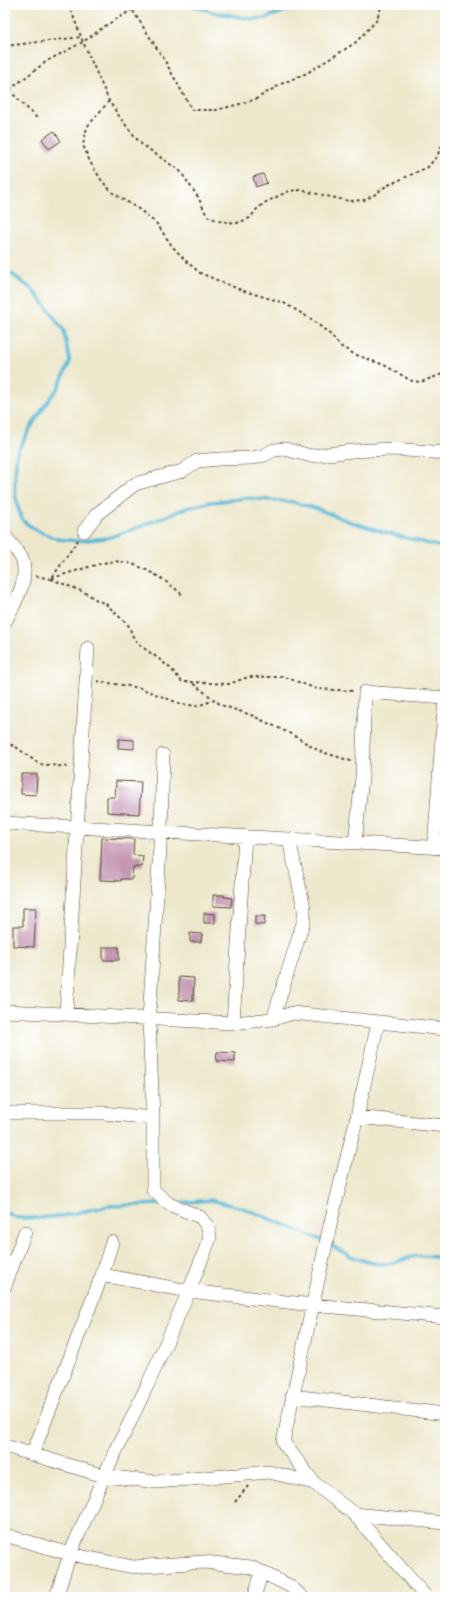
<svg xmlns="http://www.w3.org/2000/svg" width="450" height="1602" font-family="'Architects Daughter',sans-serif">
<rect width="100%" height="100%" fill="#fff"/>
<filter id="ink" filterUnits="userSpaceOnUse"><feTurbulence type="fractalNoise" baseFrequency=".025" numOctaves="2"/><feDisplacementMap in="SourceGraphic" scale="8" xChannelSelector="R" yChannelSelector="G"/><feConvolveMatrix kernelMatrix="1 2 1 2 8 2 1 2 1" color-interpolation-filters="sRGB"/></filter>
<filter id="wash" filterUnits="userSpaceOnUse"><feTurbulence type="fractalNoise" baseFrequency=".012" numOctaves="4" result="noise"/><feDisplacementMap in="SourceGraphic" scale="16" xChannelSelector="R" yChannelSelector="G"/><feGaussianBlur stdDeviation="0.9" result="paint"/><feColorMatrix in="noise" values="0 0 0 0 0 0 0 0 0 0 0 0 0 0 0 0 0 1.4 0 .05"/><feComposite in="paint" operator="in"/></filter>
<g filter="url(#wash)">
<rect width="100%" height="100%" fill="#ede8cc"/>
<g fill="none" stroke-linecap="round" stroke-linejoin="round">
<path stroke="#56b8d5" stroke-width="3.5" d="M192,5l20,7 40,7 14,-1 13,-5 29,-8
M5,269l28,21 15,19 16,22 6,31 -12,26 -13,17 -14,22 -14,26 -2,21v20l4,17 4,10 13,9 21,9 21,2 29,-3 24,-8 56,-22 24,-6 37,-4 44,4 23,6 36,14 36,11 58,15
M178,1203l33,-3 35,9 78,32
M5,1212l12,6h22l23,-2 46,-10 56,-2
M330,1244c16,12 43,23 63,19 6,-1 12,-4 18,-6 10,-2 24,0 34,1"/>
</g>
<g id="blocks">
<path fill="#c597b4" d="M54,131l7,10 -12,8 -7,-10z
M263,174l4,9 -11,4 -3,-10z
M119,739l15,1v9l-16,-1z
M21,774h16l-1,21 -15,-1z
M116,781l25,1 -2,32 -32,-2v-15h8z
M102,838l32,1 -1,16 10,1 -1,11h-9l-1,12h-11v2l-21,-1z
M213,895h11v2l8,1 -1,9 -18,-1z
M23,908h13l-2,39 -21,-1v-20h10z
M204,913l11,1v9h-11z
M255,916h10l-1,9 -9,-1z
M190,933l12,1 -1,8h-11z
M103,947h16v13h-16z
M179,977l15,1 -1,23 -14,-1z
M217,1052l18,1v9l-19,-1z"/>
</g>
</g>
<g filter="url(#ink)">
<use href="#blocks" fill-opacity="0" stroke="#564638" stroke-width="1"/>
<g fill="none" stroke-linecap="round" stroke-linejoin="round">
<g stroke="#564638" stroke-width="14">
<path id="minor" d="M84,531l13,-17 38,-30 47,-13 15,-10 22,-2 33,-1 13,-3 9,-5 11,-1 26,7 41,-5 41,-2 52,4
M5,536c5,7 13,15 17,23 8,21 -8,45 -17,63
M5,823l440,25
M355,843l7,-66 3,-85 80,6
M434,848l11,-151
M5,1011l228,12 40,-4 20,-6 152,16
M66,1014l22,-366
M273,1019l31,-99v-12l-15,-69
M233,1023l12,-187
M378,1023l-21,94 -27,108 -47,217 31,41 40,31 72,83
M5,1113h98l50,5
M357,1117l88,9
M102,1275l87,16 21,-53 -2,-11 -8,-10 -31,-13 -16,-14v-72l-4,-99 12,-188 2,-76
M5,1286l20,-54
M292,1396l153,18
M5,1446l99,30 53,6 112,-10 45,11
M32,1455l70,-180 10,-33
M354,1514l91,9
M5,1535l65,19 63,13 71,-5 47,5 39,19 12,11
M56,1597l14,-43 34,-78 43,-90 42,-95 124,14 132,12
M254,1597l8,-25"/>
</g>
<path stroke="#564638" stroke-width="2" stroke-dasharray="3 3" stroke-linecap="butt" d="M69,5l14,37 26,59 12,18 19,24 40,28 18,26 9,19 12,5 18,2 13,-5 7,-9 9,-7 23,-11 11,-1 49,11 15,-1 10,-5 12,-9 42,-19 9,-11 8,-18
M133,11l32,50 27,49h24l28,-7 12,-4 25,-15 26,-11 48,-30 21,-22 6,-16
M5,46l76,-9
M5,86l33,33
M5,93l42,-32 36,-19 22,-16 35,-21
M109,101l-22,26 -4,18 7,17 12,19 11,12 27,17 17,14 15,22 13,14 15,13 41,17 43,13 27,16 20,16 9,11 14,8 30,11 28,16 9,1 24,-9
M36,576l15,3 27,-39
M52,578c18,-5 37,-12 56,-16 25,-5 58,18 76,34
M51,579l33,13 13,8 9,4 24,23c2,19 23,25 35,37 7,5 12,12 17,18h9
M97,681l43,7 41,16 16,2 18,-6
M5,742l11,5 23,17 30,3
M351,761l-32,-10 -26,-16 -42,-20 -30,-10 -30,-23 38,2 19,-7h37l32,12 37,2
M235,1502l13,-16"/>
<use href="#minor" stroke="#fff" stroke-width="13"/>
</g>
</g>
<rect width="450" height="1602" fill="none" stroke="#fff" stroke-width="20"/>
</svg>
